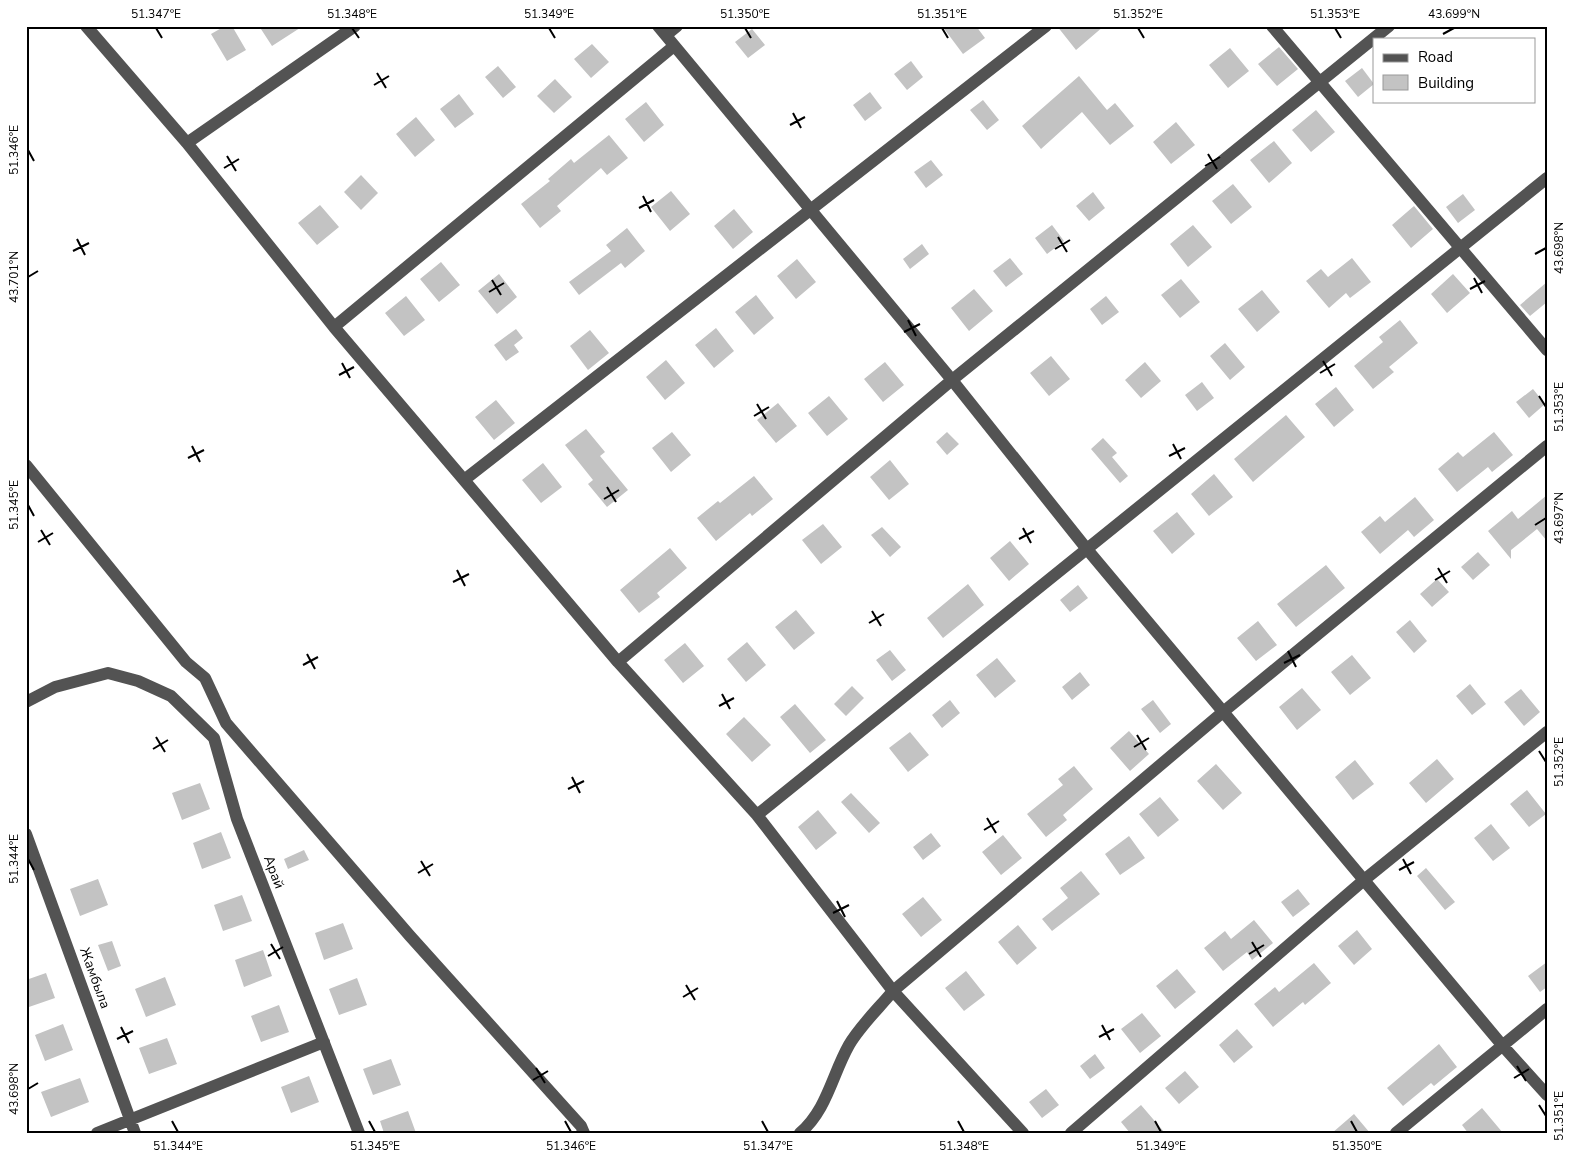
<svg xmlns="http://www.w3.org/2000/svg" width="1573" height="1159" font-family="'Nunito Sans',sans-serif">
<rect width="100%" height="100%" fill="#fff"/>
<path fill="#c3c3c3" d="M225,26h7l14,24 -19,11 -16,-27z
M259,26h44l-31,20z
M942,26h34l9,12 -22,16z
M1057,26h47l-28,24z
M752,29l13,16 -17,13 -13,-16z
M592,44l17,18 -18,16 -17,-19z
M1279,47l19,22 -21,17 -19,-22z
M1230,48l19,23 -21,17 -19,-23z
M911,61l12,16 -16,13 -13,-16z
M498,66l18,21 -13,11 -18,-21z
M1362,68l12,16 -16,13 -13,-16z
M1079,76l28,34 8,-7 19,23 -24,19 -28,-33 -41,37 -19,-23z
M555,79l17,18 -18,16 -17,-17z
M870,92l12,16 -17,13 -12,-16z
M459,94l15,20 -19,14 -15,-19z
M983,100l16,20 -12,10 -17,-20z
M646,102l18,23 -20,17 -19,-23z
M1316,110l19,22 -24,20 -19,-22z
M416,117l19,23 -20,17 -19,-23z
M1176,122l19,23 -24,19 -18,-22z
M609,135l19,23 -21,17 -6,-7 -44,38 4,5 -21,17 -19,-24 29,-23 -2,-2 23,-20 3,4z
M1274,141l18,22 -23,20 -19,-23z
M931,160l12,15 -17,13 -12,-16z
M361,175l17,18 -17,17 -17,-18z
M1233,184l19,23 -21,17 -19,-23z
M671,191l19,23 -20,17 -19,-24z
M1093,192l12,16 -16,13 -13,-15z
M1463,194l12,16 -17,13 -12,-16z
M320,205l19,22 -22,18 -19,-22z
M1414,206l19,23 -22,19 -19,-23z
M734,209l19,23 -20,17 -19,-23z
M1052,225l12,16 -17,13 -12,-16z
M1193,225l19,22 -24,20 -18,-23z
M627,228l18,23 -20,17 -4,-5 -42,32 -10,-13 42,-31 -5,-6z
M922,244l7,10 -19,15 -7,-10z
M1010,258l13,16 -17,13 -13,-16z
M1352,258l19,24 -21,16 -4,-5 -17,15 -23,-27 15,-12 7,8z
M797,259l19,23 -20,17 -19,-23z
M441,262l19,23 -21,17 -19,-23z
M499,274l18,23 -20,17 -19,-23z
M1453,274l17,19 -23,20 -16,-19z
M1181,279l19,23 -20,16 -19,-23z
M1547,282v20l-17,14 -10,-11z
M974,289l19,22 -24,20 -18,-23z
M1262,290l18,22 -23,20 -19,-23z
M756,295l18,23 -20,17 -19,-23z
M406,296l19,24 -21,16 -19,-23z
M1106,296l13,16 -17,13 -12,-16z
M1400,320l18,23 -29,24 5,5 -21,17 -19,-23 29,-24 -4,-5z
M716,328l18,23 -20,17 -19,-23z
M516,329l7,9 -9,7 5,7 -13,9 -12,-16z
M590,330l19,23 -21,17 -18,-24z
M1225,343l20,24 -15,13 -20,-24z
M1051,356l19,23 -21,17 -19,-23z
M666,360l19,23 -20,17 -19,-23z
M885,362l19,23 -21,17 -19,-23z
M1145,362l16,19 -20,17 -16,-18z
M1202,382l12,16 -17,13 -12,-16z
M1336,387l18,23 -20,17 -19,-23z
M1533,389l12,15 -16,14 -13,-16z
M829,396l19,23 -21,17 -19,-23z
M496,400l19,23 -21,17 -19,-23z
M778,403l19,23 -21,17 -19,-23z
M1286,415l19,22 -52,45 -19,-23z
M586,429l19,23 -5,4 28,34 -21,17 -19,-23 5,-4 -28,-35z
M672,432l19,23 -20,17 -19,-24z
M947,432l12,12 -12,11 -11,-13z
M1494,432l19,23 -21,17 -4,-5 -31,25 -19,-23 20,-17 5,5z
M1103,438l14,15 -5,4 16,19 -8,7 -29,-34z
M890,460l19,24 -20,16 -19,-23z
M543,463l19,24 -21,16 -19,-23z
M1214,474l19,23 -24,19 -18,-22z
M754,476l19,23 -21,17 -2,-3 -34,28 -19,-23 21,-17 2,2z
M1547,495v46l-10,-12 -26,21v9l-23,-28 24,-20 6,8z
M1415,497l19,23 -20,17 -6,-7 -28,24 -19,-22 19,-16 5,6z
M1177,512l18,22 -23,20 -19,-23z
M823,524l19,23 -21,17 -19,-24z
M882,527l19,20 -11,10 -19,-22z
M1010,541l19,23 -20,17 -19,-23z
M670,548l17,20 -30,25 3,4 -21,16 -19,-23z
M1478,552l12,13 -17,15 -12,-13z
M1326,565l19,23 -49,39 -19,-23z
M1437,579l12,13 -17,15 -12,-13z
M968,584l16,21 -41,33 -16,-20z
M1078,585l10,13 -18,14 -10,-12z
M796,610l19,23 -21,17 -19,-23z
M1410,620l17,21 -13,12 -18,-21z
M1258,621l19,24 -21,16 -19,-23z
M747,642l19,23 -20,17 -19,-23z
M685,643l19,23 -21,17 -19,-23z
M890,650l16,20 -14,11 -16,-21z
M1352,655l19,23 -21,17 -19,-23z
M997,658l19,23 -21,17 -19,-23z
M1080,672l10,13 -18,15 -10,-13z
M1470,684l16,20 -14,11 -16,-19z
M852,686l12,12 -18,18 -12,-12z
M1302,688l19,22 -24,20 -18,-23z
M1521,689l19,23 -16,14 -20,-24z
M950,700l10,13 -18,15 -10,-13z
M1153,700l18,24 -11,9 -19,-24z
M795,704l31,36 -16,13 -30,-36z
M744,717l27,28 -19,17 -26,-28z
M1129,731l20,23 -19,17 -20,-23z
M910,732l19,23 -21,17 -19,-24z
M1437,759l17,20 -28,24 -17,-20z
M1355,760l19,24 -21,16 -18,-23z
M1216,764l26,29 -19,17 -26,-29z
M1074,766l19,23 -30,26 4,5 -21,17 -19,-23 36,-29 -5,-6z
M200,783l10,26 -28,11 -10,-27z
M1527,790l19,24 -17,13 -19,-23z
M851,793l29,30 -11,10 -28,-31z
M1160,797l19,23 -21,17 -19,-23z
M818,810l19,23 -21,17 -18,-23z
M1491,824l19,24 -17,13 -19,-23z
M221,832l10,26 -29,11 -9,-26z
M931,833l10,13 -18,14 -10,-13z
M1003,835l19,23 -21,17 -19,-23z
M1129,836l16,22 -25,17 -15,-21z
M304,850l5,10 -21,9 -4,-10z
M1426,868l29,34 -10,8 -28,-34z
M1081,871l19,23 -48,37 -10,-12 26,-21 -8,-10z
M98,879l10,26 -28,11 -10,-27z
M1298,889l12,15 -17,13 -12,-15z
M242,895l10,26 -29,10 -9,-26z
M923,897l19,23 -21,17 -19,-23z
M1254,920l19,23 -21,17 -5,-8 -24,19 -19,-23 21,-17 6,8z
M343,923l10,26 -29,11 -9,-27z
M1018,925l19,23 -20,17 -19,-23z
M1357,930l15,19 -18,16 -16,-19z
M112,941l9,25 -13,5 -10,-26z
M263,950l9,26 -28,11 -9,-27z
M1547,962v25l-7,5 -12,-16z
M1314,963l17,20 -26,22 -2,-3 -30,25 -19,-23 21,-17 4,5z
M1177,969l19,23 -21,17 -19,-23z
M966,971l19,24 -21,16 -19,-23z
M46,973l9,25 -29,10v-28z
M165,977l11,28 -30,12 -11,-28z
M357,978l10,27 -28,10 -10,-26z
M279,1005l10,27 -28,10 -10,-26z
M1142,1013l19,23 -21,17 -19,-24z
M63,1024l10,26 -28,11 -10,-26z
M1237,1029l16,18 -19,16 -15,-18z
M167,1038l10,26 -28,10 -10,-26z
M1439,1044l18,23 -23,19 -3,-3 -28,23 -16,-18z
M1095,1054l10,14 -15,11 -10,-13z
M391,1059l10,26 -28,10 -10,-26z
M1185,1071l14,16 -20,17 -14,-16z
M309,1076l10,26 -28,11 -10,-26z
M80,1078l9,24 -38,15 -10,-25z
M1046,1089l13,16 -17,13 -13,-16z
M1141,1105l24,28h-35l-9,-11z
M1482,1108l21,25h-35l-6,-8z
M408,1111l8,22h-32l-4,-12z
M1354,1114l16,19h-38z"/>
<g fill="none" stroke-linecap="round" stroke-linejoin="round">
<path stroke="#535353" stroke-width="12" d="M86,26l101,117 147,184
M658,26l294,354 134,168 416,497 45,50
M1272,26l275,324
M666,35l11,-9
M187,143l168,-117
M1547,178l-790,637 136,176 330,-279 324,-266
M26,465l160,197 19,16 21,45 184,213 171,190 3,7
M464,480l-130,-153 340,-281
M618,662l-154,-182 582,-454
M26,702l29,-15 53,-14 30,8 33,15 43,42 23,81 122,314
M757,815l-139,-153 334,-282 437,-354
M26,834l109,299
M97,1133l227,-91
M800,1133c27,-23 32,-58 49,-88 11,-19 30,-37 44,-54l130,142
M1071,1133l293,-253 183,-148
M1396,1133l151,-124"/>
</g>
<path fill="none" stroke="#000" stroke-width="2" d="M156,28l6,10M352,28l7,10M549,28l6,10M745,28l6,10M942,28l6,10M1138,28l6,10M1335,28l6,10M1443,34l11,-6M377,73l9,15M374,85l15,-9M793,113l8,15M790,125l15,-8M28,150l6,11M1208,154l9,15M227,156l9,15M1205,166l15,-9M224,168l15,-9M643,196l8,16M639,208l15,-8M1058,237l9,15M77,239l8,16M1055,249l15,-9M73,251l16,-8M1535,254l11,-6M28,277l10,-6M1474,278l8,15M492,280l9,15M1470,289l15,-8M489,292l15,-9M908,320l8,16M904,332l16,-8M1323,361l9,15M342,363l8,15M1320,373l15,-9M339,375l15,-8M1539,396l7,11M757,404l9,15M754,416l15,-9M1173,444l8,15M192,446l8,16M1169,456l16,-8M188,458l16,-8M607,487l9,15M604,499l15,-9M28,505l6,11M1535,525l11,-7M1023,528l8,15M41,530l9,15M1019,539l15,-8M38,542l15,-9M1438,568l9,15M457,570l8,16M1435,580l15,-9M453,582l16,-8M872,611l9,15M869,623l15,-9M1288,651l8,16M307,654l8,15M1284,663l16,-8M303,665l15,-8M722,694l8,15M719,706l15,-8M1137,735l9,15M156,737l9,15M1134,747l15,-9M153,749l15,-9M1539,751l7,11M572,777l8,16M568,789l16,-8M987,818l9,15M984,830l15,-9M28,859l6,11M1403,859l8,15M421,861l9,15M1399,870l15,-8M418,873l15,-9M837,901l8,16M833,913l16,-8M1252,942l9,15M271,944l9,15M1249,954l15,-9M268,956l15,-9M686,985l9,15M683,997l15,-9M1102,1025l8,15M121,1027l8,16M1099,1037l15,-8M117,1039l16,-8M1517,1066l9,15M536,1068l9,15M1514,1078l15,-9M533,1080l15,-9M28,1089l10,-6M1539,1105l7,11M172,1121l6,11M369,1121l6,11M565,1121l6,11M762,1121l6,11M958,1121l6,11M1155,1121l6,11M1351,1121l6,11"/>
<g text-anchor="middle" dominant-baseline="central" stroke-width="4.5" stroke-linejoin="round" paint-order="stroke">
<g font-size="14" fill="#000" stroke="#fff">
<text transform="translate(274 872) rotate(69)">Арай</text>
<text transform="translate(95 978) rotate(70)">Жамбыла</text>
</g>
</g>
<rect width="1573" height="1159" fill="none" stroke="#ffffff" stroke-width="55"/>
<rect x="1373" y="38" width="162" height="65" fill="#ffffff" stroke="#999999"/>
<rect x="1383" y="54" width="25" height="8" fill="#535353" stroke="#999999"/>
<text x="1418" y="62" font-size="15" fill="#000000">Road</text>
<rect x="1383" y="75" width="25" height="15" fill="#c3c3c3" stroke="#999999"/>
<text x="1418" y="88" font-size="15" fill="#000000">Building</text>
<rect x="28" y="28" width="1518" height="1104" fill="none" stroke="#000" stroke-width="2"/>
<g font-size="12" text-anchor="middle" fill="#000">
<text x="156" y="18">51.347°E</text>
<text x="352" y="18">51.348°E</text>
<text x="549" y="18">51.349°E</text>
<text x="745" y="18">51.350°E</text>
<text x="942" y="18">51.351°E</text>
<text x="1138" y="18">51.352°E</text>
<text x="1335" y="18">51.353°E</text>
<text x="1454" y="18">43.699°N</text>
<text transform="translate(14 150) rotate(-90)" y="4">51.346°E</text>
<text transform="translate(1559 248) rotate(-90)" y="4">43.698°N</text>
<text transform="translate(14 277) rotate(-90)" y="4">43.701°N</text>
<text transform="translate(1559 407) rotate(-90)" y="4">51.353°E</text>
<text transform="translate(14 505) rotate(-90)" y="4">51.345°E</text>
<text transform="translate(1559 518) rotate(-90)" y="4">43.697°N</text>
<text transform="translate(1559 762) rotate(-90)" y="4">51.352°E</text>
<text transform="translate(14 859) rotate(-90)" y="4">51.344°E</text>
<text transform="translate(14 1089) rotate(-90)" y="4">43.698°N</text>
<text transform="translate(1559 1116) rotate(-90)" y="4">51.351°E</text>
<text x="178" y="1150">51.344°E</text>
<text x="375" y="1150">51.345°E</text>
<text x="571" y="1150">51.346°E</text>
<text x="768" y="1150">51.347°E</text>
<text x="964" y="1150">51.348°E</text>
<text x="1161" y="1150">51.349°E</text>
<text x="1357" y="1150">51.350°E</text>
</g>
</svg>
